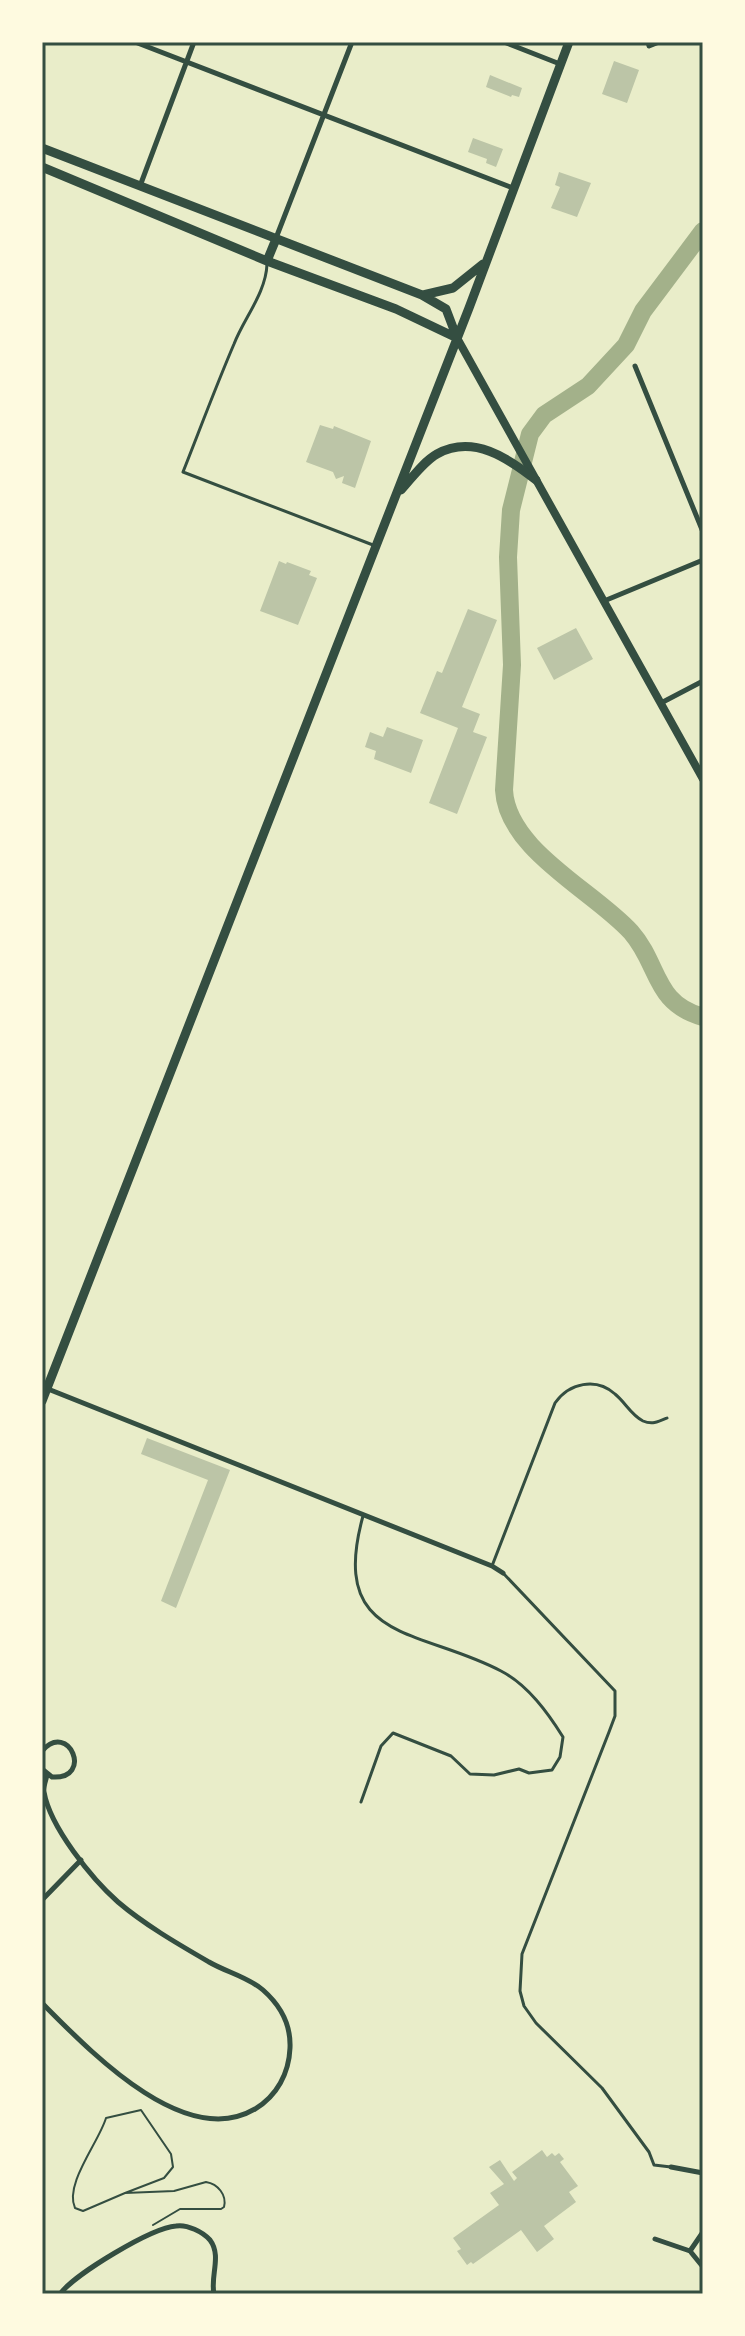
<svg xmlns="http://www.w3.org/2000/svg" width="745" height="2336" font-family="'Alegreya Sans',sans-serif">
<rect width="100%" height="100%" fill="#e9edc9"/>
<g fill="none" stroke-linecap="round" stroke-linejoin="round">
<path stroke="#a3b18a" stroke-width="18" d="M703,231l-60,80 -17,34 -38,41 -44,29 -14,19 -19,76 -3,47 4,108 -8,125c3,60 90,101 127,142 29,33 22,71 72,85"/>
</g>
<path fill="#bcc5a7" d="M614,61l25,9 -12,33 -25,-9z
M490,75l32,13 -3,9 -7,-2 -1,2 -25,-10z
M473,138l30,11 -7,18 -10,-4 1,-4 -19,-7z
M559,172l32,11 -14,34 -26,-9 9,-21 -5,-2z
M320,425l13,4 1,-3 37,15 -16,47 -13,-5 2,-7 -8,3 -3,-7 -27,-10z
M279,561l7,3 1,-2 24,9 -2,4 8,3 -19,47 -38,-14z
M468,609l29,11 -35,87 18,7 -7,18 14,5 -30,77 -28,-11 29,-75 -38,-15 17,-42 5,2z
M576,628l17,31 -39,21 -17,-32z
M387,727l36,13 -12,33 -37,-14 2,-8 -11,-4 5,-15 13,5z
M147,1438l83,32 -54,138 -15,-7 47,-121 -67,-26z
M542,2150l5,7 5,-4 3,3 4,-3 5,6 -4,3 18,24 -9,6 7,10 -32,24 10,13 -17,13 -16,-22 -48,34 -2,-2 -4,3 -10,-14 4,-2 -8,-11 46,-33 -9,-12 14,-9 -15,-17 11,-7 14,21 3,-3 -5,-6z"/>
<g fill="none" stroke-linecap="round" stroke-linejoin="round">
<path stroke="#344e41" stroke-width="2" d="M125,2193l39,-15 9,-11 -2,-13 -30,-44 -35,8c-7,24 -42,66 -31,90l8,3 42,-18 49,-2 32,-9c12,2 21,13 18,25l-3,2h-41l-27,16"/>
<path stroke="#344e41" stroke-width="3" d="M267,264c-1,29 -23,54 -33,80 -18,42 -34,85 -51,128l190,73
M492,1566l63,-163c14,-20 41,-26 60,-9 10,8 16,21 28,27 9,4 15,1 24,-3
M503,1573l112,118v25l-6,16 -87,222 -2,37 4,15 12,17 66,65 47,64 5,13 17,2
M361,1802l20,-56 12,-13 58,23 19,18 24,1 25,-6 10,4 23,-3 8,-13 3,-20c-15,-24 -35,-52 -62,-66 -81,-43 -173,-28 -138,-155"/>
<path stroke="#344e41" stroke-width="5" d="M135,42l378,146
M504,42l56,22
M648,42l1,4 10,-4
M140,186l54,-144
M276,238l76,-196
M635,366l68,166
M604,601l99,-41
M661,703l42,-22
M48,1389l444,177 11,7
M42,1751c27,-31 52,29 10,26l-10,-8
M42,1900l39,-40
M42,2003c46,46 142,148 213,106 22,-13 34,-36 35,-61 1,-23 -10,-43 -27,-58 -15,-13 -37,-18 -54,-28 -31,-18 -64,-37 -91,-60 -26,-23 -68,-75 -74,-110 -1,-5 2,-12 3,-17
M671,2167l32,6
M655,2239l35,12 13,16
M690,2251l13,-19
M60,2294c15,-20 91,-66 116,-68 11,-2 27,6 34,14 12,16 0,36 4,54"/>
<path stroke="#344e41" stroke-width="8" d="M457,338l246,441"/>
<path stroke="#344e41" stroke-width="9" d="M42,148l380,147 24,14 11,29
M42,167l225,94 129,48 61,29
M267,261l9,-22
M423,295l30,-7 30,-24
M401,490c11,-12 22,-28 36,-36 36,-20 71,4 99,26
M42,1401l427,-1093 100,-266"/>
</g>
<rect width="745" height="2336" fill="none" stroke="#fefae0" stroke-width="88"/>
<rect x="44" y="44" width="657" height="2248" fill="none" stroke="#344e41" stroke-width="3"/>
</svg>
